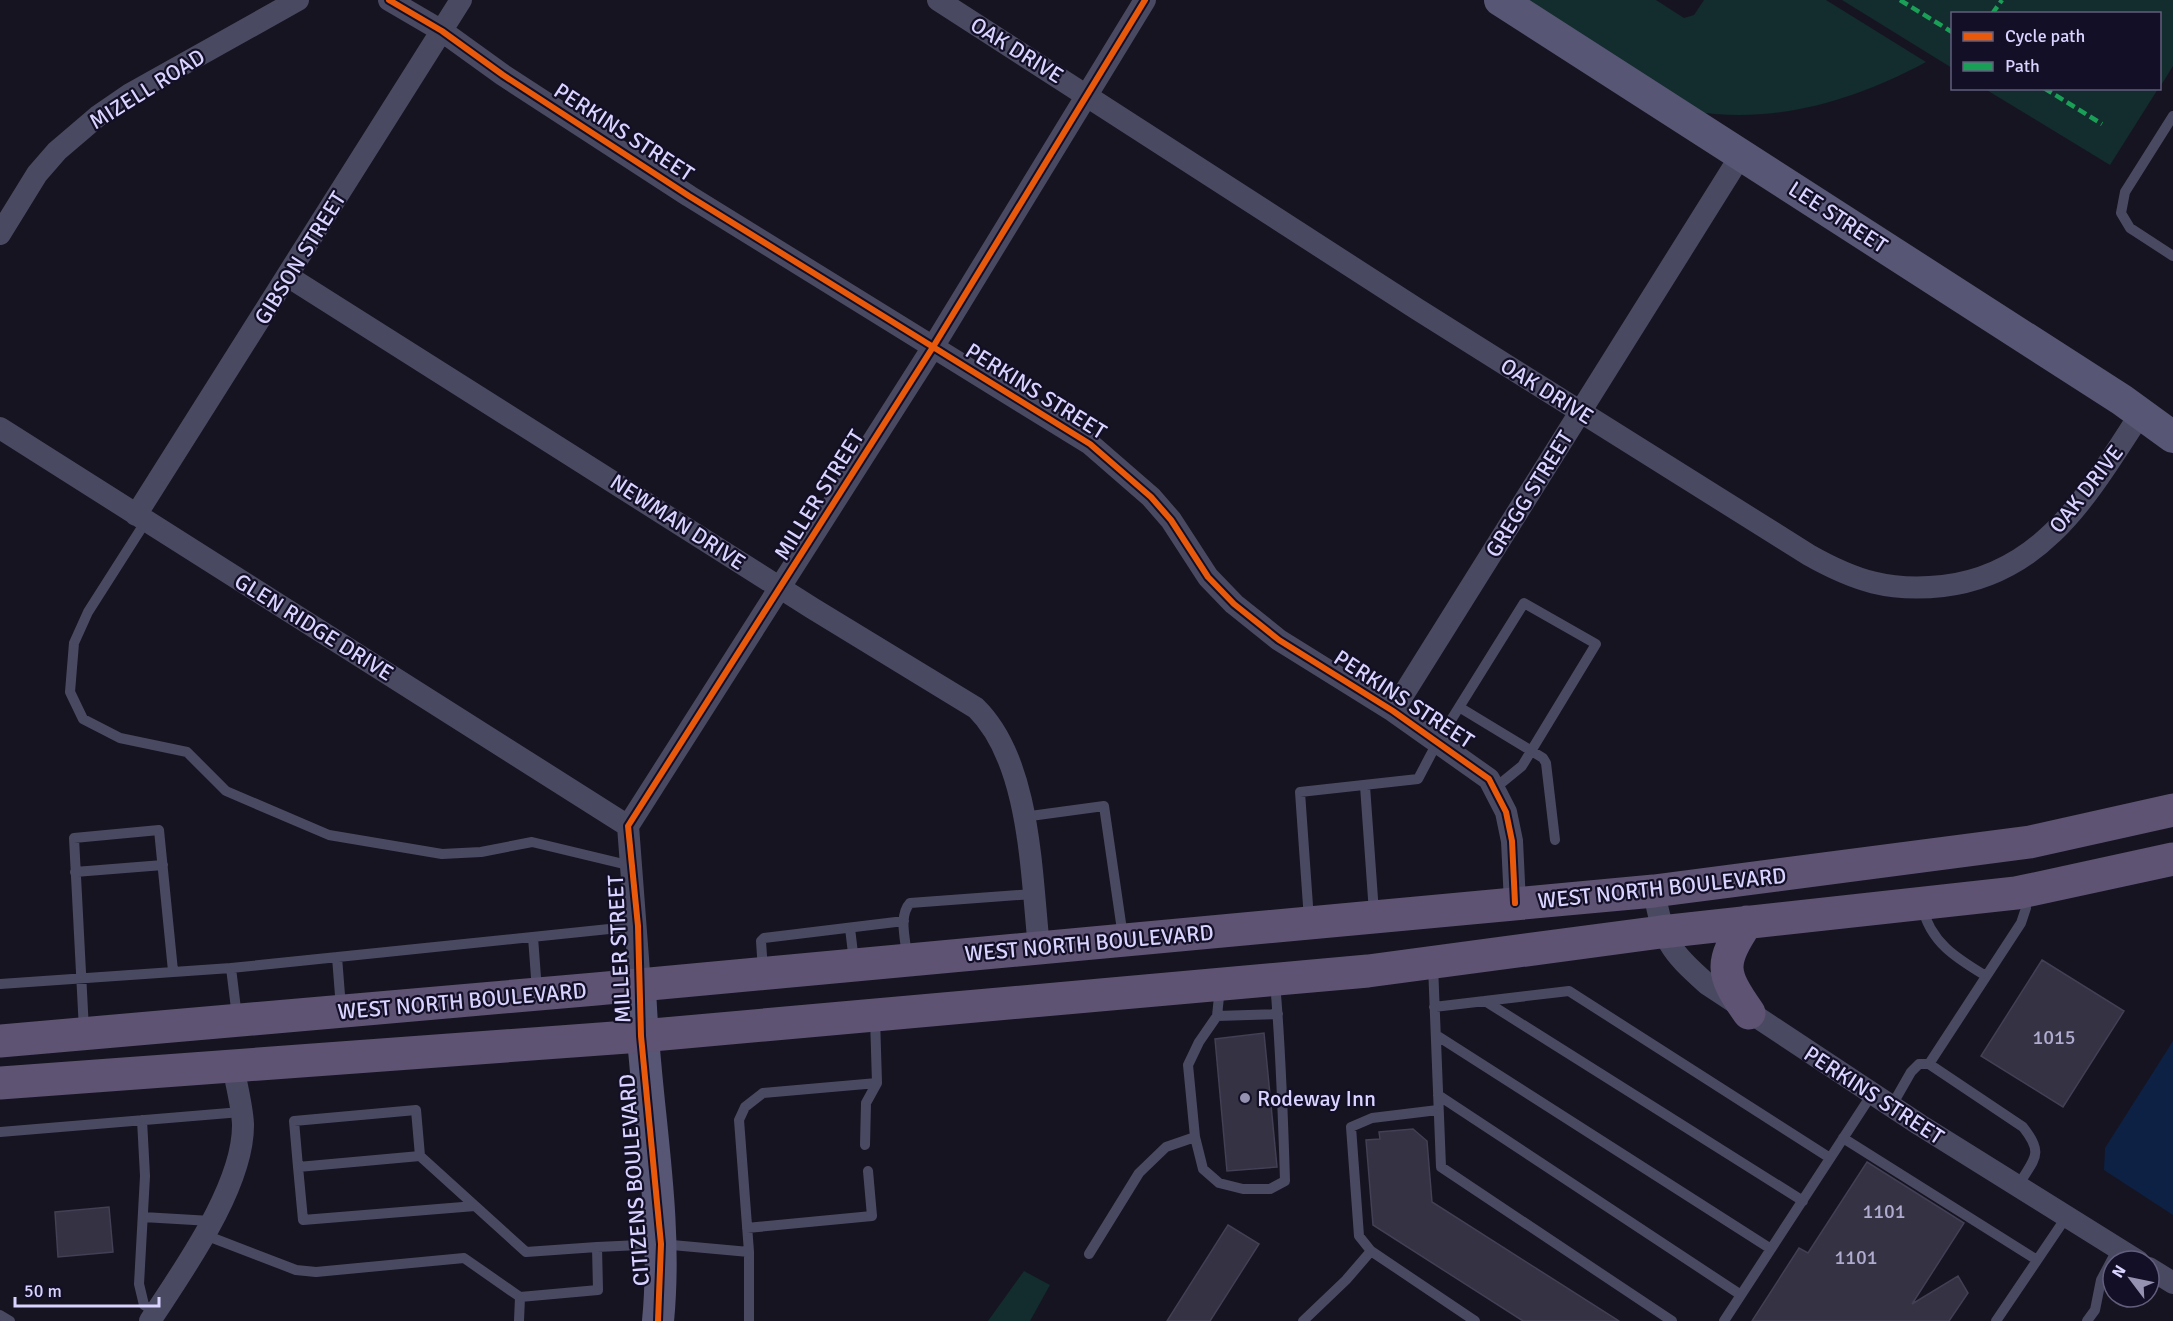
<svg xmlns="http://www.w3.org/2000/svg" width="2173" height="1321" font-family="Signika,sans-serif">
<rect width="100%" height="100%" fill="#161421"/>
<path fill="#132c2d" d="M1519,0h137l28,18 10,-3 10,-15h122l100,62c-72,39 -153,63 -235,49z
M1842,0h331v66l-13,21v-73h-208v54z
M1985,89h173l-48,76z
M1024,1271l26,14 -20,36h-42z"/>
<path fill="#0d2144" d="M2173,1041v174l-69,-45 1,-22z"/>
<path fill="#343243" stroke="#433f54" stroke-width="1.5" d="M2042,960l82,51 -61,96 -82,-51z
M1264,1033l13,134 -50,4 -12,-132z
M1413,1129l14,12 5,61 187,119h-96l-150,-96 -7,-85 14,-1 -1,-7z
M1867,1162l97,61 -52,81 46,-28 10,17 -19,28h-197l47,-73 9,5z
M109,1207l4,45 -55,5 -3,-45z
M1228,1225l31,19 -49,77h-43z"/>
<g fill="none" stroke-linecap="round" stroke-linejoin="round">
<path stroke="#4a4962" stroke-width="10" d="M2173,116l-48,76 -4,21 9,15 43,28
M146,521l-58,91 -14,31 -4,49 13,27 37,19 67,14 39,39 103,44 113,19 39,-2 51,-10 100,24
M1459,707l84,51 3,5 9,77
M1365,786l9,127
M1023,817l81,-11 19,131
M75,872l88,-7
M1922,906c8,36 34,52 64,70
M1309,920l-9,-128 118,-13 20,-38 86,-138 72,41 -74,122 -27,22
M850,928l4,34
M533,937l4,54
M337,957l4,51
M907,957c-1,-16 -9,-41 3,-54l123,-9
M1433,965l8,202 231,154
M231,968l6,49
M763,971l-2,-30 3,-3 140,-17
M1275,983c6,66 8,132 10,198l-15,8h-27l-24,-6 -16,-14 -8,-32 -7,-72 11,-23 18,-26 61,-2
M0,984l231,-16 407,-42
M1485,1001l318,200
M1434,1007l135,-16 261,167
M1217,1016l3,-29
M84,1030l-10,-192 85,-8 14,141
M1436,1035l335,214
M1929,1064l92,-141 5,-15 -1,-14
M1438,1095l303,200
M1891,1107l20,-35 8,-8h10l94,63c22,28 11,31 -5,59
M1438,1110l-66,8 -21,9 8,109 12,15 104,70
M142,1120l3,56 -6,108 5,21 12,7
M0,1132l241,-20
M1843,1138l194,122
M865,1145l1,-42 11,-20
M420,1156l-4,-46 -122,11 4,46 122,-11 106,96 71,-5
M298,1167l5,53 172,-14
M143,1217l68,4
M747,1228l125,-12 -4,-45
M205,1235l91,35 20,2 148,-14 56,39
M1089,1254l50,-81 27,-26 29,-10
M0,1315l10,6
M519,1321l1,-24 78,-7 -1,-43 64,-3 88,8 -10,-132 6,-13 18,-14 114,-10 -2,-65
M749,1321v-69
M1303,1321l43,-41 25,-29
M1724,1321l148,-227
M1996,1321l71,-105
M2087,1321l8,-11 6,-30 17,-32"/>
<path stroke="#4a4962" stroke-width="22" d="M389,0l53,31 61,44 186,121 401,248 61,53 20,23 37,57 26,27 45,36 114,71 96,68 17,33 6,29 3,62
M938,0l479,309 392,246c46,26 81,37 134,31 102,-12 147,-95 198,-173
M0,234l37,-60 20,-23 41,-35 32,-22 168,-94
M289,277l523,331 164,100c55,54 55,167 63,239
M0,428l628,398
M136,515l325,-515
M1393,711l348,-556
M1654,891c9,50 15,59 53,93l213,141 218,136
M640,985l-12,-159 305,-479 212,-347
M2149,1268l24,15
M150,1321c33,-51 94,-135 93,-197 -1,-19 -7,-40 -10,-59"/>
<path stroke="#575674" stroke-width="32" d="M1500,0l622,400 51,37
M640,985c3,112 29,224 18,336"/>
<path stroke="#5e5373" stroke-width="33" d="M1747,922c-27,41 -27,50 2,91
M0,1041l596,-52 1058,-98 376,-49 143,-32
M0,1083l641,-47 727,-65 293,-39 355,-39 157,-34"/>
<path stroke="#1a9f57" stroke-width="4.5" stroke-dasharray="9 4.5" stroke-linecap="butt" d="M1900,0l52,32
M1992,14l10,-14
M2044,88l58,36"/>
<g stroke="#130f26" stroke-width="10">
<path id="cycleway" d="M389,0l53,31 61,44 186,121 401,248 61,53 20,23 37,57 26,27 45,36 114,71 96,68 17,33 6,29 3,62
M658,1321l3,-77 -20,-208 -3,-110 -10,-100 305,-479 212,-347"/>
</g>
<use href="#cycleway" stroke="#e8590c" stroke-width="6"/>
</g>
<circle fill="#9591b1" stroke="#130f26" stroke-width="2" cx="1245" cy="1098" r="6"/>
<g text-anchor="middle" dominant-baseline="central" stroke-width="4.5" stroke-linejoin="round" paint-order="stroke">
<g font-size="20" fill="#b0acd0">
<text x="2054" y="1037">1015</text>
<text x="1884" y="1211">1101</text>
<text x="1856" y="1257">1101</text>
</g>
<g font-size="22" fill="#d9d4ff" stroke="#130f26">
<text transform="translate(1017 50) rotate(32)">OAK DRIVE</text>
<text transform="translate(147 89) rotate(-32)">MIZELL ROAD</text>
<text transform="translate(624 132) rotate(33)">PERKINS STREET</text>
<text transform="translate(1838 217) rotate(33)">LEE STREET</text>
<text transform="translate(300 258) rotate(-58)">GIBSON STREET</text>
<text transform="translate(1036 391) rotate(32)">PERKINS STREET</text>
<text transform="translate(1547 391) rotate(32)">OAK DRIVE</text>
<text transform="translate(2086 489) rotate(-52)">OAK DRIVE</text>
<text transform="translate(1529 494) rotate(-58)">GREGG STREET</text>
<text transform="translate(819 495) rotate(-58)">MILLER STREET</text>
<text transform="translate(678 522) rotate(33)">NEWMAN DRIVE</text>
<text transform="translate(314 627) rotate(32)">GLEN RIDGE DRIVE</text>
<text transform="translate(1404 699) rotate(33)">PERKINS STREET</text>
<text transform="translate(1662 888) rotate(-6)">WEST NORTH BOULEVARD</text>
<text transform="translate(1089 943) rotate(-5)">WEST NORTH BOULEVARD</text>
<text transform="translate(619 949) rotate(-93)">MILLER STREET</text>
<text transform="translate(462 1001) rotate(-5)">WEST NORTH BOULEVARD</text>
<text transform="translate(1874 1095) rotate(33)">PERKINS STREET</text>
<text transform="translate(634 1180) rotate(-94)">CITIZENS BOULEVARD</text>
</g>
<g font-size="22" fill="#d9d4ff" stroke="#130f26" text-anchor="start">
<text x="1257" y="1098">Rodeway Inn</text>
</g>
</g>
<rect x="1951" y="12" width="210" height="78" fill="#130f26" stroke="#625e7d" stroke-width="1.5"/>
<rect x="1963" y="32" width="30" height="9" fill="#e8590c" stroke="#625e7d" stroke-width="1.5"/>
<text x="2005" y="42" font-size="18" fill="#d9d4ff">Cycle path</text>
<rect x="1963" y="62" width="30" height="9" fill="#1a9f57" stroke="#625e7d" stroke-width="1.5"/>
<text x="2005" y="72" font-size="18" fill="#d9d4ff">Path</text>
<g transform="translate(2131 1279) rotate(302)"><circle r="28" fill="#130f26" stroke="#625e7d" stroke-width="1.5"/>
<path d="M0-4.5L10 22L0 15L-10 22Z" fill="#9591b1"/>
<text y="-9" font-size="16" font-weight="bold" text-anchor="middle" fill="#d9d4ff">N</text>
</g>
<path d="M15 1297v9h144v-9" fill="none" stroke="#d9d4ff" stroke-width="3"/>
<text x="24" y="1297" font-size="18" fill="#d9d4ff" stroke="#130f26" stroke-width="4.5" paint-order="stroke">50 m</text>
</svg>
